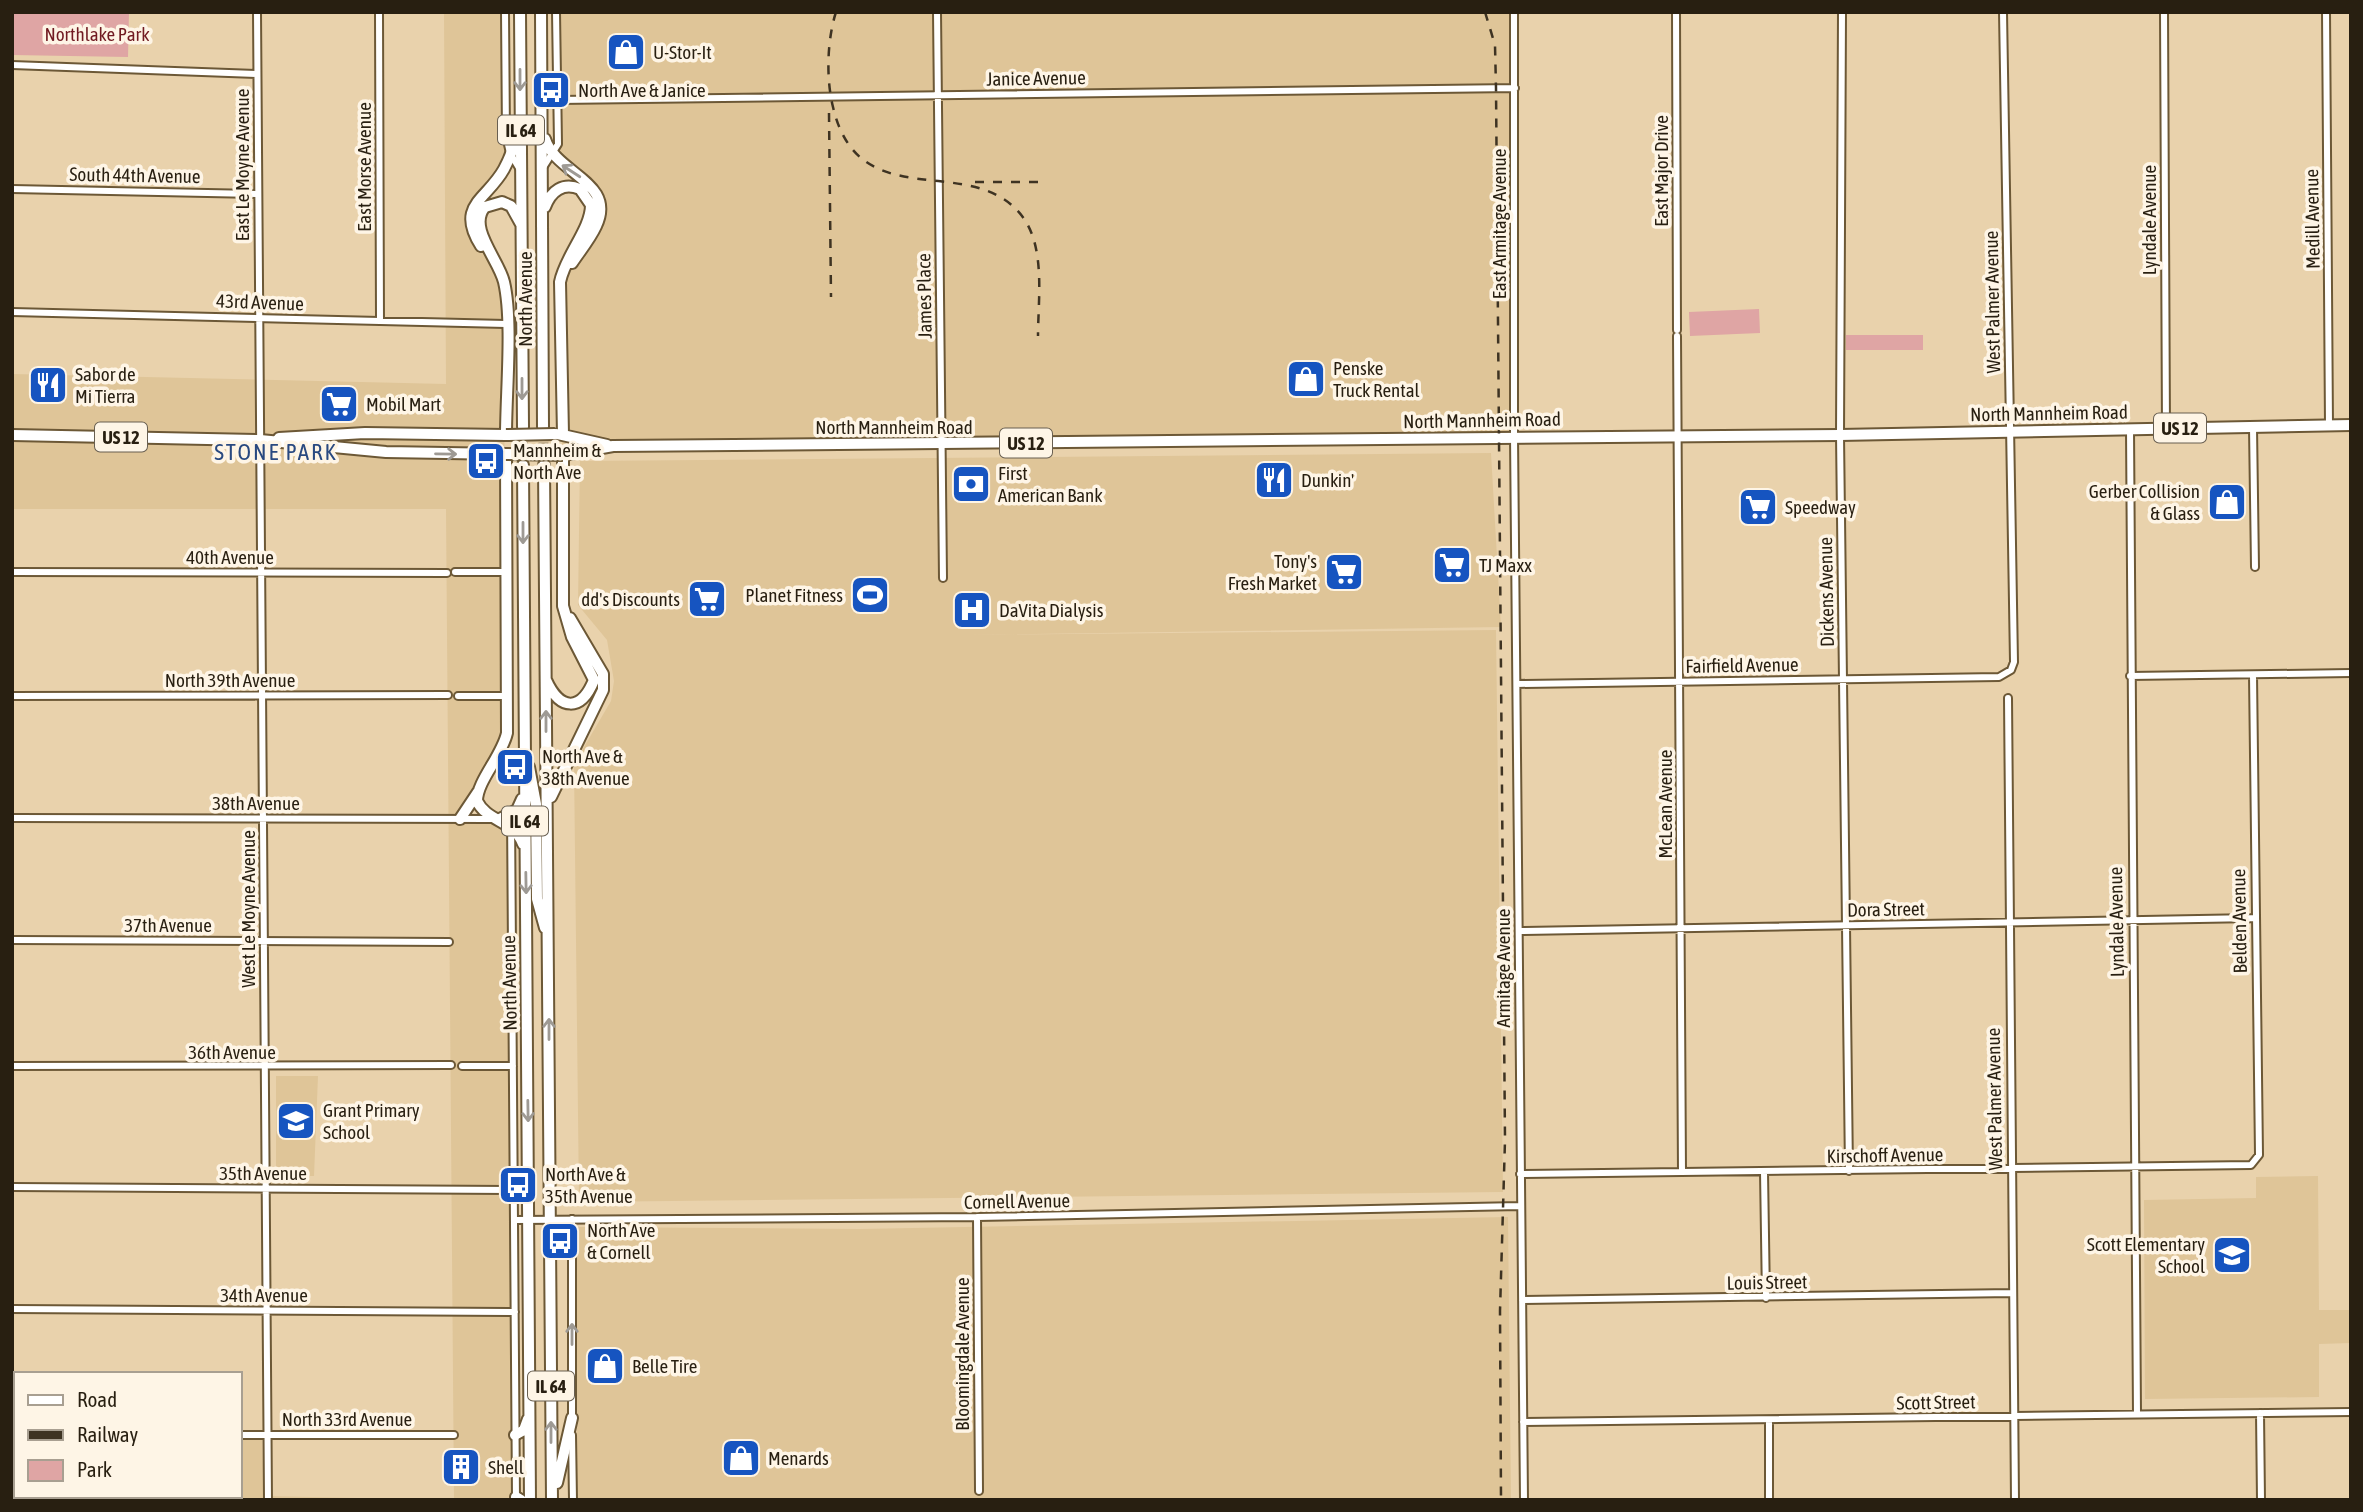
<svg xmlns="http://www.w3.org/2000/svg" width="2363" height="1512" font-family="'Asap Condensed',sans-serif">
<rect width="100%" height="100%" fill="#e9d2ac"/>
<path fill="#dfc598" d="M444,12h61l1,124 4,17 -36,53 29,71 4,456 -47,85 40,1 11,7 5,674h-62l-8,-991h-434v-135l434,10z
M556,12h958v424l-952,11 -2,-148 38,-102 -43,-38 3,-15z
M1491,453l10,174 -535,8 530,-5 7,562 -924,10 -5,-438 37,-63 3,-20 -7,-41 -29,-35 2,-144z
M276,1076h42l-4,100h-38z
M2318,1176l1,134h32v33l-32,1v53l-174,2 -1,-199 112,-2v-21z
M1508,1217l3,283h-934l-1,-273 284,2z
M240,1438h22l2,58 187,4h-439v-60l4,-1v57h224z"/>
<path fill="#dfa5a4" d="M12,12h117l-1,45 -116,-2z
M1759,309l1,24 -70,3 -1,-24z
M1846,335h77v15h-77z"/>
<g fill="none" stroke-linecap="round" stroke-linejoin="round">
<path stroke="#c2ae8d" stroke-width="10" stroke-dasharray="10 5" stroke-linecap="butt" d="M523,427v36
M543,427l1,35"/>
<g stroke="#6c5836" stroke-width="10">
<path id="minor" d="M257,12l11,1488
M379,12l1,309
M505,12l1,124 4,17 9,15
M937,12l6,566
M1514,12v424l10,1064
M1676,12l1,318
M1842,12l-2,423 9,736
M2164,12l2,417
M2326,12l3,414
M12,65l245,9
M558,100l957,-12
M544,166l14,-22 -2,-132
M12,189l245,5
M12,312l494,12
M1677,336l5,836
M2253,427l2,140
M2130,429l7,985
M12,572l435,1
M455,572h51
M2130,676l221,-3
M1517,684l482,-7 12,-7 3,-8 -11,-650
M12,696l436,-1
M458,696h50
M2008,698l7,802
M511,815l5,683
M12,818l481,1
M1519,931l735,-13
M12,940l437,2
M12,1066l439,-1
M462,1066h51
M1764,1172l2,126
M1520,1174l731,-9 8,-10 -6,-480
M12,1187l502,3
M977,1217l2,274
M514,1220l463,-3 543,-11
M1522,1300l491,-7
M12,1309l503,3
M2260,1413l1,87
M572,1420v-201
M1523,1422l828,-10
M1769,1422v78
M12,1433h4
M240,1435h214
M572,1435l1,65"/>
</g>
<g stroke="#6c5836" stroke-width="14">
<path id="primary" d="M520,12l3,415
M541,12l2,415
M545,139c11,35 72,43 51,87 -6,13 -16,25 -24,37
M545,207c6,-16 18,-25 35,-18l11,16c0,24 -26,51 -31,77l3,152
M481,246c-26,-41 6,-46 23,-77 6,-11 11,-25 13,-38
M558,434l49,11
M12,435l248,5 126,12 120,2 1,279c-5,23 -30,48 -30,68 10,21 37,19 46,43
M279,438l86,-5 141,2c0,-43 7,-114 -2,-153 -5,-22 -37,-55 -19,-75l17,-5 9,4 10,18
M523,465l7,1035
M544,465l8,1035
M546,680c14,31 35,32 48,0l-22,-43 -9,-31v-151l50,-9 1227,-11 511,-10
M529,767l7,37 1,95 8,29
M551,797l52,-107v-16l-33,-56
M460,819l18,-27
M500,819l17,-9 5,-11
M515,1435l9,-5 4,-11
M557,1483l15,-65
M516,1497l5,3"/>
</g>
<use href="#minor" stroke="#fff" stroke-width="6"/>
<use href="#primary" stroke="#fff" stroke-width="10"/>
<path stroke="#3e3322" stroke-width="2.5" stroke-dasharray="9 9" stroke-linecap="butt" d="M836,12c-9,28 -10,67 -3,95 26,112 138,43 189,109 24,31 16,84 16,120
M1485,12l10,33 1,43 9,1052 -5,171 1,189
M829,113l2,184
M975,182h69"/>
<g stroke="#6c5836" stroke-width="14" stroke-linecap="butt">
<path id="primary-bridge" d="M506,435l49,-1
M506,454l57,1"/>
</g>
<use href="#primary-bridge" stroke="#fff" stroke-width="10"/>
</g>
<defs><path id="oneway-shaft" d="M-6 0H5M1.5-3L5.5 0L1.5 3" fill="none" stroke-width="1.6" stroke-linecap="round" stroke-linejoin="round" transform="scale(1.75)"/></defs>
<g stroke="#9e9a94">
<use href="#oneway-shaft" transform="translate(520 80) rotate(90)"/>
<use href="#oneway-shaft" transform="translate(571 171) rotate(-147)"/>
<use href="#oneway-shaft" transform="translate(522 389) rotate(90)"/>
<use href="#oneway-shaft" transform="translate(446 454) rotate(1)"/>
<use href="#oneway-shaft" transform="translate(523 533) rotate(90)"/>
<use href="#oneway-shaft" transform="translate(546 721) rotate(-90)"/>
<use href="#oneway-shaft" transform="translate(526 883) rotate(89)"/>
<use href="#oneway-shaft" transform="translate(549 1029) rotate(-90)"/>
<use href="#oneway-shaft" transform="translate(528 1111) rotate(89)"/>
<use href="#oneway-shaft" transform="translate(572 1334) rotate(-90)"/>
<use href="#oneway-shaft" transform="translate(551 1432) rotate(-90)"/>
</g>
<defs>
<g id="shop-square" transform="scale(2.0125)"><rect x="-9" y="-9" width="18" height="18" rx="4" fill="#1654c0" stroke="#fef5e6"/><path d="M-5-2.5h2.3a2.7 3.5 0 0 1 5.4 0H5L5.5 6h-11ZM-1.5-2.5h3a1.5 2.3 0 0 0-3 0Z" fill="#fff"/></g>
<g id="bus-square" transform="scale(2.0125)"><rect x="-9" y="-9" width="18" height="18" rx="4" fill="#1654c0" stroke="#fef5e6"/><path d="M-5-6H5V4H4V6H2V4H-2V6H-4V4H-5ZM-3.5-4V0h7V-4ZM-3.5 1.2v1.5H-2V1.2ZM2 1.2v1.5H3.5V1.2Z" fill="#fff"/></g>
<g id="restaurant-square" transform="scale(2.0125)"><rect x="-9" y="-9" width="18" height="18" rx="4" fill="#1654c0" stroke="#fef5e6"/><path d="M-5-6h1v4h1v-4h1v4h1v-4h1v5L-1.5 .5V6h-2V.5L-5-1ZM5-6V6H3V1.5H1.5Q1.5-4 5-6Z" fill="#fff"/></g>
<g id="supermarket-square" transform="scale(2.0125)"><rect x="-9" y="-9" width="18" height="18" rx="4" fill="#1654c0" stroke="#fef5e6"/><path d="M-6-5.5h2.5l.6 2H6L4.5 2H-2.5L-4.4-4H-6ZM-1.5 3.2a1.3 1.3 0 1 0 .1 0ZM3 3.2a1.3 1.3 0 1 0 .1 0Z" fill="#fff"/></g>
<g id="bank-square" transform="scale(2.0125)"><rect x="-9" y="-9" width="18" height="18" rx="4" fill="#1654c0" stroke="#fef5e6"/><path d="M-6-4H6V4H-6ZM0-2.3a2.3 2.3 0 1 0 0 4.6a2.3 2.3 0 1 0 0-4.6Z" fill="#fff"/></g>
<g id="stadium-square" transform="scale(2.0125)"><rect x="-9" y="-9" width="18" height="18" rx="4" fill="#1654c0" stroke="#fef5e6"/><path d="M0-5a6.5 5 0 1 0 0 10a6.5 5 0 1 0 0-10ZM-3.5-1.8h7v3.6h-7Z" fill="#fff"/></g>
<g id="hospital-square" transform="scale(2.0125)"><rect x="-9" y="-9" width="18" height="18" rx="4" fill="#1654c0" stroke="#fef5e6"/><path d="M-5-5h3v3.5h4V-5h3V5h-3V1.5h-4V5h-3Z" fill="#fff"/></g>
<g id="school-square" transform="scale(2.0125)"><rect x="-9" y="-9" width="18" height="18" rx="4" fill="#1654c0" stroke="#fef5e6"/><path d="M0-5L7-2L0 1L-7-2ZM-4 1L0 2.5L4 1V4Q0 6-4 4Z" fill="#fff"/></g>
<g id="building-square" transform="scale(2.0125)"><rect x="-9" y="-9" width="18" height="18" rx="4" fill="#1654c0" stroke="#fef5e6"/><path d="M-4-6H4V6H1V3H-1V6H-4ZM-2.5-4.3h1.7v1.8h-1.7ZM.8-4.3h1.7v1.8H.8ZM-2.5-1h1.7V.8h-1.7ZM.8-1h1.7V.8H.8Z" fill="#fff"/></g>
</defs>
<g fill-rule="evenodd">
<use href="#shop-square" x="626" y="52"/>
<use href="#bus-square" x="551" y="90"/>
<use href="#shop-square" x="1306" y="379"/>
<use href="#restaurant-square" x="48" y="385"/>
<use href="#supermarket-square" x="339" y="404"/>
<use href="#bus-square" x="486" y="461"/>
<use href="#restaurant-square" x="1274" y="480"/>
<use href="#bank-square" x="971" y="484"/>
<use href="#shop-square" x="2227" y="502"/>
<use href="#supermarket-square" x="1758" y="507"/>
<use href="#supermarket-square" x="1452" y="565"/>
<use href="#supermarket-square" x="1344" y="572"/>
<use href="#stadium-square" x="870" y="595"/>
<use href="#supermarket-square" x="707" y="599"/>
<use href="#hospital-square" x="972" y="610"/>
<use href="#bus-square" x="515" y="767"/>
<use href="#school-square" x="296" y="1121"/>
<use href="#bus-square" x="518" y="1185"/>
<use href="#bus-square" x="560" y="1241"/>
<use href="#school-square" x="2232" y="1255"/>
<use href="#shop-square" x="605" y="1366"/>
<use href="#shop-square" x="741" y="1458"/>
<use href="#building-square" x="461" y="1467"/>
</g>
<g text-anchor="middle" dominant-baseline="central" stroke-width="7" stroke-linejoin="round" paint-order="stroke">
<g fill="#fef5e6" stroke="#685f51" stroke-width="2">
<rect x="498" y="115.5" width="46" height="29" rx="5"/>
<rect x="2154" y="413.5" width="52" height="29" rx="5"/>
<rect x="95" y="422.5" width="52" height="29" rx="5"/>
<rect x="1000" y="428.5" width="52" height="29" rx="5"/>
<rect x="502" y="806.5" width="46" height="29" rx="5"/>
<rect x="528" y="1371.5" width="46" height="29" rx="5"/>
</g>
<g font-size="18" font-weight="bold" fill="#281f11">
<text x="521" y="130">IL 64</text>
<text x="2180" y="428">US 12</text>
<text x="121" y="437">US 12</text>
<text x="1026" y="443">US 12</text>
<text x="525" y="821">IL 64</text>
<text x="551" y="1386">IL 64</text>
</g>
<g font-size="19" fill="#711b22" stroke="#fef5e6">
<text x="97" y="34">Northlake Park</text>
</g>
<g font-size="19" fill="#281f11" stroke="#fef5e6" text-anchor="start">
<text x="653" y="52">U-Stor-It</text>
<text x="578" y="90">North Ave &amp; Janice</text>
<text x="1333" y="368">Penske<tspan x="1333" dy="22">Truck Rental</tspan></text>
<text x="75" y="374">Sabor de<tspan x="75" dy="22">Mi Tierra</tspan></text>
<text x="366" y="404">Mobil Mart</text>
<text x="513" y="450">Mannheim &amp;<tspan x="513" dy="22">North Ave</tspan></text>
<text x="998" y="473">First<tspan x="998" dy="22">American Bank</tspan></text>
<text x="1301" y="480">Dunkin'</text>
<text x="2200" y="491" text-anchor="end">Gerber Collision<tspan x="2200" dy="22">&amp; Glass</tspan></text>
<text x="1785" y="507">Speedway</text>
<text x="1317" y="561" text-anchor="end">Tony's<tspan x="1317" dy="22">Fresh Market</tspan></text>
<text x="1479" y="565">TJ Maxx</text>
<text x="843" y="595" text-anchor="end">Planet Fitness</text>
<text x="680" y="599" text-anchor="end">dd's Discounts</text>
<text x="999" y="610">DaVita Dialysis</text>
<text x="542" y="756">North Ave &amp;<tspan x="542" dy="22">38th Avenue</tspan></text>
<text x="323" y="1110">Grant Primary<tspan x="323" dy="22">School</tspan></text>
<text x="545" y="1174">North Ave &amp;<tspan x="545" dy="22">35th Avenue</tspan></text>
<text x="587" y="1230">North Ave<tspan x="587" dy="22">&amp; Cornell</tspan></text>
<text x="2205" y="1244" text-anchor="end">Scott Elementary<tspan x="2205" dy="22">School</tspan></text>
<text x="632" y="1366">Belle Tire</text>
<text x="768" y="1458">Menards</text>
<text x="488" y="1467">Shell</text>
</g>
<g font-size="19" fill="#281f11" stroke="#fef5e6">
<text transform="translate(1036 78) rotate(-1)">Janice Avenue</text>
<text transform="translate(242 165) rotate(-90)">East Le Moyne Avenue</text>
<text transform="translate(364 167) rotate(-90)">East Morse Avenue</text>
<text transform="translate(1661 171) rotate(-90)">East Major Drive</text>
<text transform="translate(135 175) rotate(1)">South 44th Avenue</text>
<text transform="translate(2312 219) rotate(-91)">Medill Avenue</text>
<text transform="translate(2149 220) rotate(-90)">Lyndale Avenue</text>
<text transform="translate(1499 224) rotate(-90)">East Armitage Avenue</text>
<text transform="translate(924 296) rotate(-91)">James Place</text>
<text transform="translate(525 299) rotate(-90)">North Avenue</text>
<text transform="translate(260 302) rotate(2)">43rd Avenue</text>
<text transform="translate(1992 302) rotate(-91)">West Palmer Avenue</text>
<text transform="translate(2049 413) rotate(-1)">North Mannheim Road</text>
<text transform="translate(1482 420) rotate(-1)">North Mannheim Road</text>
<text x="894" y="427">North Mannheim Road</text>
<text x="230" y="557">40th Avenue</text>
<text transform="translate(1826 592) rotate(-91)">Dickens Avenue</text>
<text transform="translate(1742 665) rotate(-1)">Fairfield Avenue</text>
<text x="230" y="680">North 39th Avenue</text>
<text x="256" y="803">38th Avenue</text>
<text transform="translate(1665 804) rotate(-90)">McLean Avenue</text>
<text transform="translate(248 909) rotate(-90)">West Le Moyne Avenue</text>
<text transform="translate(1886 909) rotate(-1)">Dora Street</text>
<text transform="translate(2239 921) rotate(-91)">Belden Avenue</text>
<text transform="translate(2116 922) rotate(-91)">Lyndale Avenue</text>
<text x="168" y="925">37th Avenue</text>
<text transform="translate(1503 968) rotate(-90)">Armitage Avenue</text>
<text transform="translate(509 983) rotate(-91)">North Avenue</text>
<text x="232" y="1052">36th Avenue</text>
<text transform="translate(1994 1099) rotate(-91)">West Palmer Avenue</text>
<text transform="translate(1885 1155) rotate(-1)">Kirschoff Avenue</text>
<text x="263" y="1173">35th Avenue</text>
<text transform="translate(1017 1201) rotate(-1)">Cornell Avenue</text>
<text transform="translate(1767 1282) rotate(-1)">Louis Street</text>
<text x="264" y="1295">34th Avenue</text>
<text transform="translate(962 1354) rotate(-90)">Bloomingdale Avenue</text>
<text transform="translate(1936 1402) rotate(-1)">Scott Street</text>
<text x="347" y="1419">North 33rd Avenue</text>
</g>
<g font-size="23" letter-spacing="2" fill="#294980" stroke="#fef5e6">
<text x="276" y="452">STONE PARK</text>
</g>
</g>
<rect width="2363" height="1512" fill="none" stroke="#281f11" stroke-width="28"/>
<rect x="14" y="1372" width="228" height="126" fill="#fef5e6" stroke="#a89f91" stroke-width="2"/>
<rect x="28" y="1395" width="35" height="10" fill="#ffffff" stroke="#a89f91" stroke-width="2"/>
<text x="77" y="1407" font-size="21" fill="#281f11">Road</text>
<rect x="28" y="1430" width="35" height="10" fill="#3e3322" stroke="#a89f91" stroke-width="2"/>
<text x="77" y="1442" font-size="21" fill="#281f11">Railway</text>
<rect x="28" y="1460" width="35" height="21" fill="#dfa5a4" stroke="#a89f91" stroke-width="2"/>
<text x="77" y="1477" font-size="21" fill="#281f11">Park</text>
</svg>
